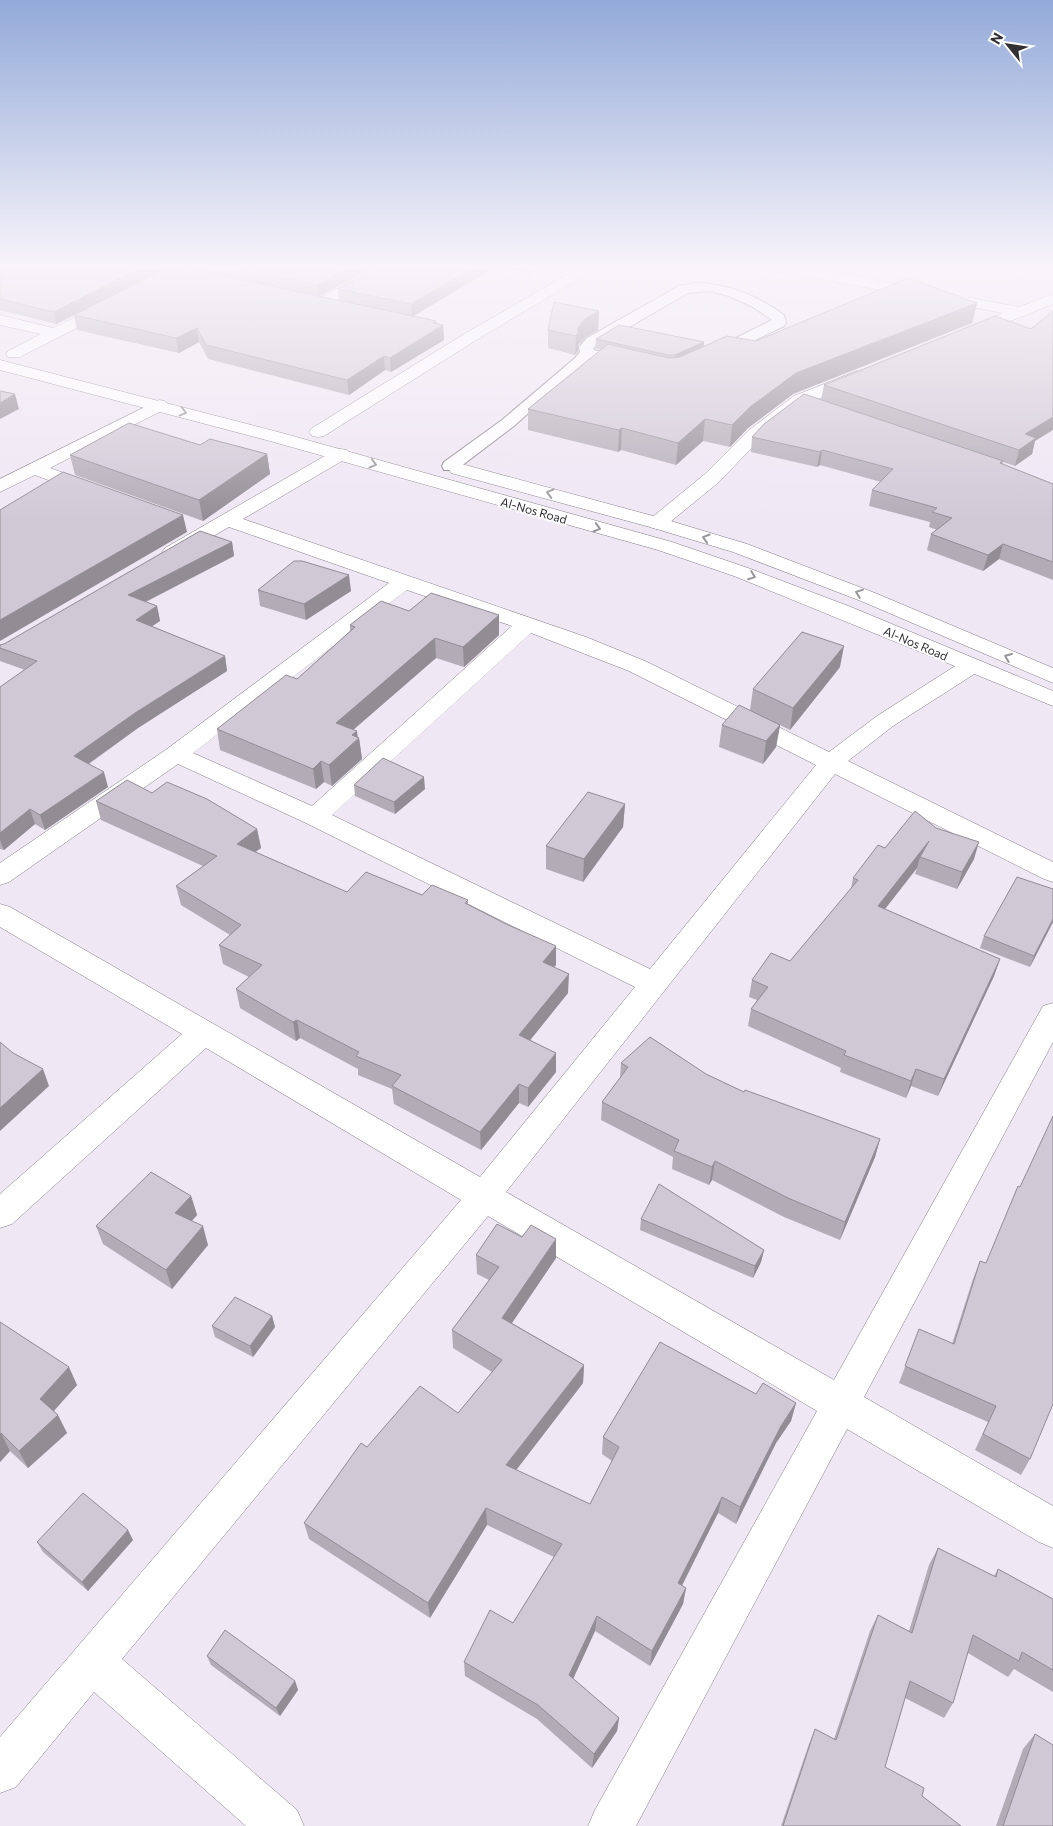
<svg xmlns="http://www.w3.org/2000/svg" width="1053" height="1826" font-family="Commissioner,sans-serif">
<rect width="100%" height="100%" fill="#efe7f4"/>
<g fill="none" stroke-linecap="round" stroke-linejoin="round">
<g stroke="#837c88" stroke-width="2">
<path id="service" d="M697,283c33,1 60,13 87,32l2,8 -2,3 -64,31h-10l-2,-3 2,-3 62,-31 -19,-13 -24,-11 -20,-5 -21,2 -95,55 1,2 39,10 2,3 -2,3 -5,1 -38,-9 -76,68 -58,44h-12l-2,-4 2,-4 58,-42 73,-62 5,-6 -1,-5 8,-9 92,-52z"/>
</g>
<g stroke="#837c88" stroke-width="1">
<path id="minor" d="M377,268h19l-70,38h-10l-3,-3 3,-3z
M579,268h18l-119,71 -154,97 -6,1 -6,-1 -3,-4 3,-4 154,-95z
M777,268h33l209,39 34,-13v10l-83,33 -6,-2 -2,-3 2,-3 39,-16 -219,-41z
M109,301l5,2 3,3 -3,3 -94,48h-12l-2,-3 2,-3 33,-17 -41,-9v-10l53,13z
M857,371l6,1 2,4 -2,4 -57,24 -45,34 -42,44 -55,45 -7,2 -7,-2 -3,-4 3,-4 55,-45 44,-44 45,-34z
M159,400l6,1 3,4 -3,4 -115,59 47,17 2,4 -2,4 -7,2 -7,-2 -48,-18 -35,17v-13z
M341,449l6,1 3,4 -3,4 -104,61 343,118 59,24 184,91 48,-36 86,-55 8,-2 8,2 3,5 -3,5 -86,55 -45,35 205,101v20l-9,-3 -209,-105 -329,418 328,188 209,-374 10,-3v39l-189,355 189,109v42l-14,-6 -192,-113 -211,397h-48l7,-16 222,-399 -329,-195 -366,443 175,151 7,16h-58l-152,-134 -78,95 -16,6v-56l461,-537 -255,-152 -194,176 -12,4v-34l182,-160 -182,-107v-23l10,3 470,270 155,-190 -329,-164 -128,-59 -169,118 -9,3v-22l167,-114 222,-166 -160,-56 -50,29 -7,2 -7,-2 -3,-4 3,-4 170,-98zM407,590l105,36 -200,180 -119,-53zM531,633l98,38 187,94 -166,204 -318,-154z"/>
</g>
<g stroke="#837c88" stroke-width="1">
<path id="secondary" d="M0,360l282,73 390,109 76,26 103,39 202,84v15l-319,-130 -76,-26 -388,-109 -270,-71z
M458,463l206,56 83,25 128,49 178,75v15l-192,-82 -128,-49 -83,-25 -199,-54 -2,-4 2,-4z"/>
</g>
<use href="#service" fill="#fff" fill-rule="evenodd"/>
<use href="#minor" fill="#fff" fill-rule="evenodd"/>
<use href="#secondary" fill="#fff" fill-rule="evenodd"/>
</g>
<path fill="#b3acb7" d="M0,268h166l-110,56 -56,-14z
M190,268h182l-53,28 20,5 -1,-12 39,-21h117l-81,48 30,9 1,15 -53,32 -6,-2 -36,25 -141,-36 -9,-17 -20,11 -102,-23 -3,-15z
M502,268h36l-6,5z
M977,303l-5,20 -179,71 -45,34 -18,19 -27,-6 -27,24 -55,-15 -3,2 -90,-22v-21l73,-59 -6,-2 1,-9 108,3v4l52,-5z
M599,311l-1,19 -12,7 -8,8v6l-3,4 -27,-7v-18z
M1031,329l4,112 -3,13 -17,12 -12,-4v2l50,20v96l-54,-21 -16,12 -56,-21 4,-16 6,-4 -8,-3 1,-5 -61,-16 3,-16 9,-8 -61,-17 -3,2 -66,-15 1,-15 69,-37 3,-15z
M200,445l67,9 3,20 -67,47 -128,-46 -5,-20z
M232,542l2,14 -88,46 11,4 3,15 -9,5 74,30 2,15 -89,57 -49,36 19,23 -63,43 -10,-6 -31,26 -4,-1v-162l25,-17 -25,-9v-16l4,-1z
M258,590l93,1 -45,29 -46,-14z
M409,611l90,4v20l-35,32 -28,-9 -83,72 5,7 1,1 3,21 -30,27 -8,-4 -8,7 -96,-39 -3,-21 80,-50 53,-48v-6z
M840,667l-50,63 -10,-5 -4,22 -13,17 -44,-17 3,-22 28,-15 3,-21z
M354,785l71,4 -30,25 -40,-18z
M152,793l105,36 4,19 -6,4 92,40 75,3 46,5v4l88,61 -2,2 14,26 -38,47 26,13v19l-28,35 -9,-4 -38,47 -87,-46 -2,-15 -34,-14v-6l-58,-31 -4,3 -56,-33 -4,-19 13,-12 -26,-13 -4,-19 11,-10 -49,-30 -5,-19 27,-20 -102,-46 -5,-19z
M625,804l-2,23 -40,55 -37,-13v-23z
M885,848l89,11 -17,30 -42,-15 2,-6 -32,41 115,50 -6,17 -56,120 -27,-10 -5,12 -66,-26 1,-4 -93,-42 3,-17 6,-9 -8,-3 3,-17 38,-19 61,-72 2,-11z
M1053,889v33l-23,45 -50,-19 4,-12z
M621,1063l85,11 38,18 136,47 -5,18 -35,83 -56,-23 -72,-37 -3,5 -37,-16 1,-12 -72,-37 1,-18 18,-24z
M191,1196l6,19 -5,6 16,24 -36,44 -69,-45 -7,-18z
M641,1219l123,31 -3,12 -8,16 -113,-48z
M522,1237l34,2v19l-44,65 72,42 -1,18 -67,87 74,34 22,-43 -10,-7 1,-17 153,-43 40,9 -5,18 -15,22 -40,81 -18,-11 -36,73 4,2 -3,16 -33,62 -55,-35 -22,48 46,39 -2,13 -25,37 -55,-49 -72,-43 -1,-14 49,-39 41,-66 -67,-32 -57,93 -121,-79 -5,-16 63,-76 91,-34 34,-41 -39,-24 -1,-18 37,-50 -12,-6 -1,-19z
M980,1261l50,198 -9,16 -46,-25 13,-28 -89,-39 20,-54 33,15 21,-65z
M272,1316l3,11 -22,30 -38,-20 -3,-11z
M0,1322l77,63 -23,26 13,22 -39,35 -18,-17 -10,11z
M133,1540l-45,51 -45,-39 -6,-10z
M938,1548l56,28 4,-7 55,30v93l-39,-23 -6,8 -40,-24 -15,50 -9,15 -39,-20 -20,69 76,59h-180l28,-82 6,-15 19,10 36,-108 8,-16 31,16 20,-66z
M207,1656l88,25 3,9 -18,26 -69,-51z
M1035,1734l18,92h-57l27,-77z"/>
<path fill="#928c95" d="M140,268h26l-110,56 -2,-12z
M349,268h23l-54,29 -1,-12z
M473,268h21l-82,49 -1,-13z
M532,268h6l-6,5z
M977,303l-5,20 -179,71 -45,34 -18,19 2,-22 18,-18 46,-34z
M599,311l-1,19 -12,7 -8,8v6l-3,4 1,-19 2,-9 8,-9z
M436,321v9l7,-5 1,15 -53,32 -1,-14z
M197,328l2,14 -20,11 -3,-15z
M704,342l-1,10 -28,13v-10z
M384,356l1,14 -36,25 -2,-15z
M15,394l4,15 -19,10v-16z
M1053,417v13l-18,11 -3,13 -17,12 4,-16 6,-16z
M705,419l-2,22 -27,24 2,-22z
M622,428l-1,22 -3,2 1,-22z
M822,450l-2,15 -3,2 3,-15z
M267,454l3,20 -67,47 -4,-21z
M183,515l4,17 -187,109v-21z
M232,542l2,14 -103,53 -3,-14z
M1003,544l-4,15 -16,12 5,-16z
M349,575l2,16 -45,29 -2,-16z
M157,606l3,15 -21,14 -3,-15z
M499,615v20l-35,32 -1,-20z
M435,638l1,20 -98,85 -2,-20z
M844,646l-4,21 -50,63 3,-22z
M225,656l2,15 -89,57 -60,43 -4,-15 61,-43z
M780,725l-4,22 -13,17 3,-23z
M357,731l1,9 1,-2 3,21 -30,27 -3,-21 23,-30z
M321,761l3,21 -8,7 -3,-20z
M104,772l4,15 -63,43 -5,-15z
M424,777l1,12 -30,25 -1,-12z
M625,804l-2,23 -40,55 1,-23z
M30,809l5,15 -31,26 -4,-10v-7z
M257,829l4,19 -21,15 -3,-19z
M929,841l-9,16 -3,11 -43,55 4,-17z
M979,842l-5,17 -17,30 5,-17z
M1053,919v3l-23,45 4,-11z
M556,946v19l-14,16 1,-19z
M1000,959l-6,17 -56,120 6,-17z
M569,974l-1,19 -49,61v-19z
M297,1020l3,18 -4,3 -3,-19z
M556,1053v19l-28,35v-19z
M43,1069l6,17 -49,45v-23z
M916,1069l-5,17 -5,12 5,-17z
M519,1084v19l-38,47 -1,-18z
M880,1139l-5,18 -35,83 5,-18z
M715,1161l-3,19 -3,5 3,-18z
M191,1196l6,19 -16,17 -6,-19z
M203,1226l5,19 -36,44 -6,-19z
M556,1239v19l-53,78 -1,-18z
M764,1250l-3,12 -8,16 2,-12z
M272,1316l3,11 -22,30 -3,-11z
M584,1365l-1,18 -76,99 -1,-17z
M69,1367l8,18 -28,31 -9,-17z
M796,1403l-5,18 -15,22 -40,81 4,-17 41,-81z
M58,1415l9,18 -39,35 -9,-17z
M1,1433l9,18 -10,11v-28z
M722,1497l-4,16 -43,86 3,-16z
M486,1508l1,17 -57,93 -2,-15z
M128,1530l5,10 -45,51 -6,-9z
M686,1588l-3,16 -33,62 2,-15z
M597,1616l-2,15 -27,59 1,-15z
M295,1681l3,9 -18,26 -4,-8z
M619,1718l-2,13 -25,37 2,-14z"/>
<path fill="#d0c8d5" stroke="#928c95" d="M0,268h140l-86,44 -54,-13z
M167,268h20l249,53 -3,2 10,2 -53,33 -6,-2 -37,24 -141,-35 -9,-17 -21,10 -102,-23z
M238,268h111l-32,17z
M377,268h96l-62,36 -73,-15z
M908,278l69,25 -181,70 -46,34 -18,18 -27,-6 -27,24 -56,-15 -3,2 -91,-21 80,-65 61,14 11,-1 47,-21 29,5z
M554,302l45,9 -13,7 -8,9v6l-2,3 -28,-6z
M1053,311v106l-28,17 11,4 -17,12 -195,-65 171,-69 36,13z
M619,325l85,17 -29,13h-7l-72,-16z
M0,391l15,3 -15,9z
M804,394l199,67 -3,2 53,21v78l-50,-18 -15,11 -57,-21 21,-16 -20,-6 5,-4 -65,-18 21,-21 -71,-19 -2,2 -68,-15 12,-13z
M129,423l71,22 10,-6 57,15 -68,46 -129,-45z
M63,472l120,43 -183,105v-110z
M200,531l32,11 -104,53 29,11 -21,14 89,36 -90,57 -61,43 30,16 -64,43 -10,-6 -30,24v-146l37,-26 -37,-13v-3l4,-1z
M294,561h8l47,14 -45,29 -46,-14z
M431,593l68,22 -36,32 -28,-9 -99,85 21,8 -5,4 7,3 -30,27 -8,-4 -8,8 -96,-40 69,-54 11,4 58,-52 -5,-2 31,-24 28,10z
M802,632l42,14 -51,62 -40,-19z
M739,705l41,20 -14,16 -44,-16z
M383,758l41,19 -30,25 -40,-17z
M127,780l25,13 15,-11 40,17 50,30 -20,15 110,48 19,-20 56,23 10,-10 36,15 -3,3 41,21 50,22 -13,16 26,12 -50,61 37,18 -28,35 -9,-4 -39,48 -88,-46 9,-11 -45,-19 3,-4 -62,-32 -4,2 -57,-33 26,-24 -43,-20 22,-20 -65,-39 41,-30 -121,-55z
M588,792l37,12 -41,55 -38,-13z
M915,811l21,17 43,14 -17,30 -42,-15 9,-16 -51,65 122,53 -56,120 -28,-10 -5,12 -67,-26 2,-4 -95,-42 17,-22 -16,-7 19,-27 19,8 68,-81 -5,-2 25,-33 7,3z
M1017,877l36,12v30l-19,37 -50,-20z
M650,1037l56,37 38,18 1,-2 135,49 -35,83 -57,-24 -73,-37 -3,6 -38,-16 5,-11 -77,-38 26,-35 -7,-4z
M0,1042l13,11 30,16 -43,39z
M1053,1116v288l-23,55 -47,-25 13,-28 -91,-40 14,-37 35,15 26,-83 6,2 32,-77 2,1z
M151,1172l40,24 -16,17 28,13 -37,44 -70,-44z
M659,1184l105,66 -9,16 -114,-47z
M497,1224l25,13 9,-12 25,14 -54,79 82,47 -78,100 84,39 29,-57 -16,-10 57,-95 96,52 7,-11 33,20 -15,23 -41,81 -18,-10 -44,86 8,5 -34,63 -55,-35 -28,59 50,43 -25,36 -56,-49 -74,-43 26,-52 23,13 49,-79 -76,-36 -58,95 -124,-80 57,-80 6,4 53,-61 38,27 44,-53 -50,-30 47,-63 -23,-12z
M235,1297l37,19 -22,30 -38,-20z
M0,1322l69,45 -29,32 18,16 -39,36 -18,-18 -1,1z
M83,1493l45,37 -46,52 -45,-40z
M938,1548l58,29 2,-8 55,30v71l-31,-18 -3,9 -46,-26 -20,68 -43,-22 -25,86 39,21 -2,8 39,30h-178l32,-97 21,11 42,-125 34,18z
M225,1630l70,51 -19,27 -69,-52z
M1035,1734l18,11v81h-50z"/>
<defs><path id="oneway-chevron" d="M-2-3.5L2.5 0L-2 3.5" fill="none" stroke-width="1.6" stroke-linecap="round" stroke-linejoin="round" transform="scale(1.25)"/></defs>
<g stroke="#98979a">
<use href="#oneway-chevron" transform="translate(183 412) rotate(15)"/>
<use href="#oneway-chevron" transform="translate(373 464) rotate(16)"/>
<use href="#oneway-chevron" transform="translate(550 493) rotate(-165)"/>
<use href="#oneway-chevron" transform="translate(597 528) rotate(16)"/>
<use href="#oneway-chevron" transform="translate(706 538) rotate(-163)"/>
<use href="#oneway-chevron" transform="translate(752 576) rotate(21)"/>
<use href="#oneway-chevron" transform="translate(859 593) rotate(-159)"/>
<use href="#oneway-chevron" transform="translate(1008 657) rotate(-157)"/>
</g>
<linearGradient id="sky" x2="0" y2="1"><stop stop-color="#93aad9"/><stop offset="0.51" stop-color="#f8f4fa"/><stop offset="1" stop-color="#f8f4fa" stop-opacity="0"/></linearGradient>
<rect width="1053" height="524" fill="url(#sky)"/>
<g text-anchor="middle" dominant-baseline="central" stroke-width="4" stroke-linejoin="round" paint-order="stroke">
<g font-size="12" fill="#322f34" stroke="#fff">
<text transform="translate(534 510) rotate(16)">Al-Nos Road</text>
<text transform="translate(916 643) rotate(23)">Al-Nos Road</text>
</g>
</g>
<g transform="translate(1008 45) rotate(300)" stroke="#ffffff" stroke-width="4" paint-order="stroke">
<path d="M0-4L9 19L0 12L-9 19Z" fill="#322f34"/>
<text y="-8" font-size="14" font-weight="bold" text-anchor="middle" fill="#322f34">N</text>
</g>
</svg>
